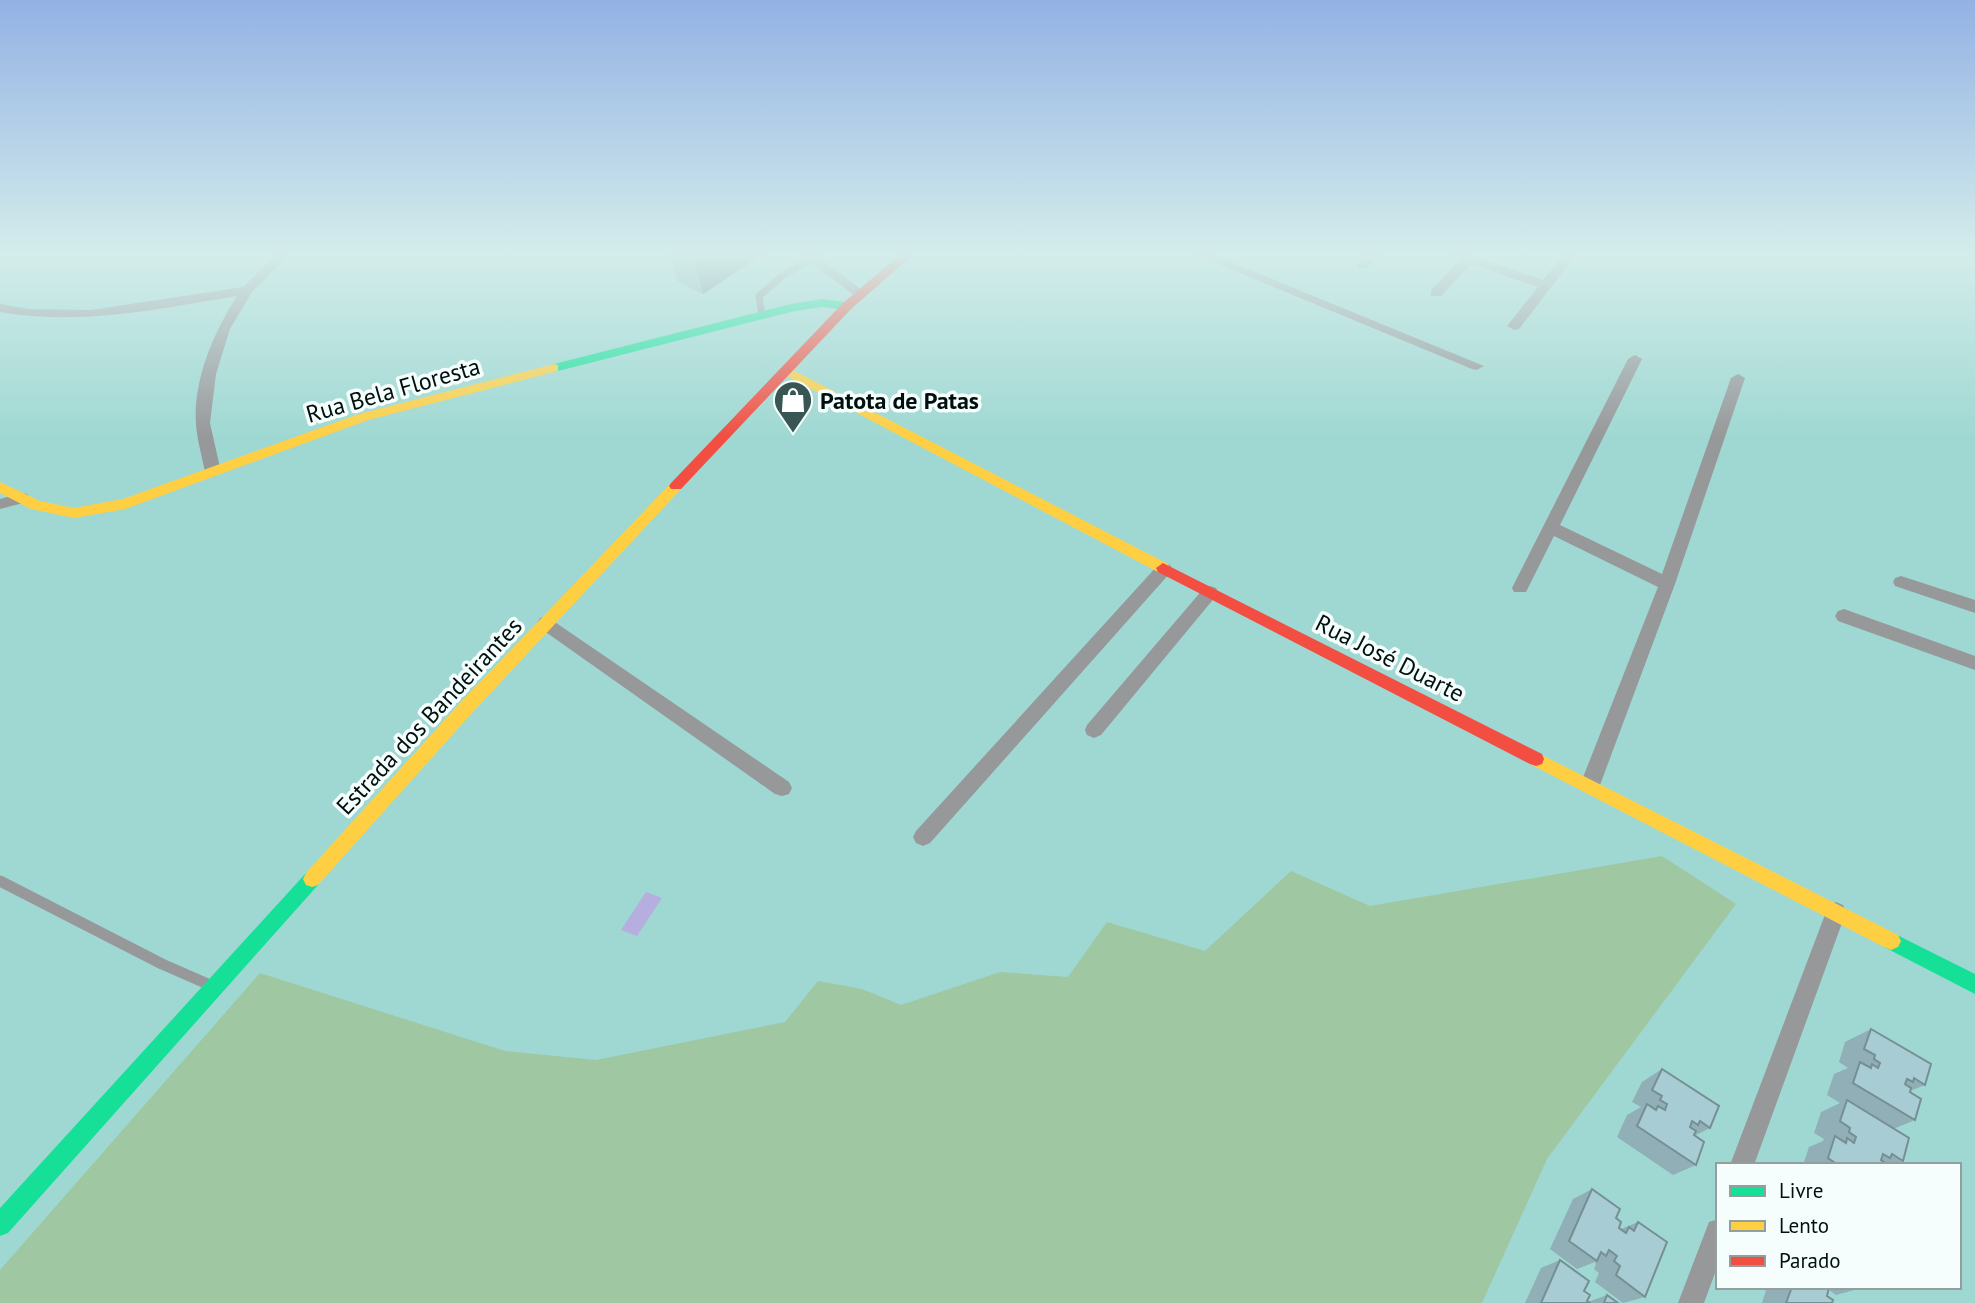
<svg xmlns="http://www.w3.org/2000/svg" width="1975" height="1303" font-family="'PT Sans',sans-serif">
<rect width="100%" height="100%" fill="#9fd8d2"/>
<path fill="#9fc7a2" d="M1662,856l74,48 -189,255 -65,144h-1482v-33l260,-297 245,78 91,9 189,-38 33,-41 44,8 39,16 99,-33 68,5 39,-55 98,29 86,-80 79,35z"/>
<path fill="#b5aedf" d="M646,892l16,6 -25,38 -16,-6z"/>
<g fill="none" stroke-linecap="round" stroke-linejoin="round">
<path stroke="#97989a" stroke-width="7" d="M762,315l-3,-19 23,-20 38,-22"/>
<path stroke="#97989a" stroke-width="11" d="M0,881l162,83 48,21"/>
<path fill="#97989a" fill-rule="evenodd" d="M277,254h13l-38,38 -22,37 -14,45 -6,49 11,49 -8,5 -8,-5c-3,-16 -8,-32 -9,-48 -3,-45 18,-92 41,-128 -79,13 -156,30 -237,16v-8l29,5 62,1 152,-23z
M800,254h14l52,39 -6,4 -5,-1z
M1194,254h17l273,112 -7,4 -5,-1z
M1367,254h13l-13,14h-8l-2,-3z
M1449,254h18l76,26 21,-26h7l3,3 -55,72 -5,1 -7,-4 31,-39 -67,-23 -30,32h-10v-6l29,-30z
M1635,355l7,4 -82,166 102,49 69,-196 7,-4 7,4 -70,206 -75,201 -3,6 -7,2 -7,-2 -3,-6 78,-198 -104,-51 -28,56h-12l-2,-4 116,-229z
M22,493l5,1 3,4 -3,4 -27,7v-10z
M1164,563l6,2 2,4 -2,4 -240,270 -7,3 -7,-3 -3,-6 3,-6 242,-266z
M1901,576l74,24v13l-80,-27 -2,-4 2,-4z
M1210,586l6,2 2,4 -2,4 -115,139 -7,3 -7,-3 -2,-5 2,-5 117,-137z
M1844,609l131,47v14l-137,-49 -3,-5 3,-5z
M546,616l243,166 3,6 -3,6 -7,2 -7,-2 -235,-166 -3,-5 3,-5z
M1836,902l7,3 3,7 -92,253h-24l96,-253 3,-7z
M1718,1219v46l-14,38h-26l31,-81z"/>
<path fill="#16e098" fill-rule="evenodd" d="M822,299l25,3 6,4 -6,4 -25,-3 -27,4 -241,61 -6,-4 2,-3 241,-61z
M312,871l6,2 3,6 -3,6 -310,348 -8,3v-28l306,-335z
M1891,932l84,42v20l-91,-47 -3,-6 3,-6z"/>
<path fill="#ffcf43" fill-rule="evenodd" d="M554,364l4,1v6l-190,49 -243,89 -51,9 -43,-9 -31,-16v-11l40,19 34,7 49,-9 236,-85z
M785,366l383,198 2,4 -7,5 -5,-1 -377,-199v-6z
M676,481l5,2 2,3 -2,3 -210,225 -153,171 -6,2 -6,-2 -3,-6 3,-6 153,-169 212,-221z
M1536,752l362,183 3,6 -3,6 -7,3 -7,-3 -354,-183 -2,-5 2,-5z"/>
<path fill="#f24e42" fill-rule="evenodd" d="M901,254h13l-63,55 -170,180h-10l-2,-3 2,-3 172,-180z
M1163,563l379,191 2,5 -2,5 -6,2 -6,-2 -372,-192 -2,-4z"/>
</g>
<path fill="#90afb6" d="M670,254h93l-60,40 -26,-13z
M1871,1029l54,56 -15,6 5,29 -22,9 10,32 -11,4h-89l6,-18 14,-6 1,-2 -10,-6 7,-21 19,-9 -13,-8 7,-21 14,-6 -9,-6 6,-20z
M1662,1069l48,59 -16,8 2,29 -23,10 -56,-38 10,-22 14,-8 -9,-5 10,-20z
M1592,1189l24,29 3,10 2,1 17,-7 7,75 -22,6 -28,-21 4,-9 -5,-4 2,-5 -1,-2 -18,7 -27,-20 23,-50z
M1560,1260l24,31 4,11 19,-7 11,8h-93l16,-35z
M1767,1287h98l-29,8 -7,-5 -2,6 5,7h-70z"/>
<path fill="#758f94" d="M693,254h70l-60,40z"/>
<path fill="#a7ccd4" stroke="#758f94" stroke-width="2" d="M1871,1029l60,35 -6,21 -11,-7 -1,4 -6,-3 -2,5 6,4 -1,4 11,7 -6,21 -62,-37 7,-21 11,6 1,-4 6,4 2,-5 -6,-4 1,-4 -11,-6z
M1662,1069l57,37 -9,22 -10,-7 -2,4 -6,-4 -2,6 6,4 -2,4 10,7 -8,23 -59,-39 10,-22 9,6 2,-4 7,4 2,-6 -7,-4 2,-4 -10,-6z
M1847,1100l62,38 -6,23 -11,-7 -2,4 -7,-4 -2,6 7,5h-50l-10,-7 7,-22 11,7 1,-5 7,5 2,-6 -7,-5 1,-4 -10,-7z
M1592,1189l28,20 -4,9 5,4 -2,6 7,5 3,-6 5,4 4,-9 29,20 -22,55 -29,-22 4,-9 -6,-5 3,-5 -8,-6 -3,6 -5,-4 -4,9 -28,-20z
M1560,1260l29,21 -5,10 6,4 -3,6 3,2h-49z
M1792,1287h37l-2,9 6,4 -1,3h-46z
M1607,1295l11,8h-14z"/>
<linearGradient id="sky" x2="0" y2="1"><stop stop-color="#93b2e4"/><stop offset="0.58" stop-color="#d4edeb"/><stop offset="1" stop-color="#d4edeb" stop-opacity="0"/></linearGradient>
<rect width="1975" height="437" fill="url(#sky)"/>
<defs>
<g id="shop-pin" transform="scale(2.0125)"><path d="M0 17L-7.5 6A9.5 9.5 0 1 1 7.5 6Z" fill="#385653" stroke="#f5fefc"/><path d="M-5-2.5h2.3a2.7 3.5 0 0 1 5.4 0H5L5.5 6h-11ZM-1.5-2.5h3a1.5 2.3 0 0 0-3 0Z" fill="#fff"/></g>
</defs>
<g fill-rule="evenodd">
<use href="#shop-pin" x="793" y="400"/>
</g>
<g text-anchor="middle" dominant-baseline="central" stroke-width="7" stroke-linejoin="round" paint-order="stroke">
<g font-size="24" fill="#00100e" stroke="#f5fefc">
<text transform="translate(393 390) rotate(-16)">Rua Bela Floresta</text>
<text transform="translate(1390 658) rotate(27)">Rua José Duarte</text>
<text transform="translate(429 716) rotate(-47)">Estrada dos Bandeirantes</text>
</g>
<g font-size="24" font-weight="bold" fill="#00100e" stroke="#f5fefc" text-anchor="start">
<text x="820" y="400">Patota de Patas</text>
</g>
</g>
<rect x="1716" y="1163" width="245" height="126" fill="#f5fefc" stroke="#939f9d" stroke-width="2"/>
<rect x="1730" y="1186" width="35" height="10" fill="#16e098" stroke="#939f9d" stroke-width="2"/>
<text x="1779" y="1198" font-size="21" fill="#00100e">Livre</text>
<rect x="1730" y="1221" width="35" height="10" fill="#ffcf43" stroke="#939f9d" stroke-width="2"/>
<text x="1779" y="1233" font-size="21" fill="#00100e">Lento</text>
<rect x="1730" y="1256" width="35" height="10" fill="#f24e42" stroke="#939f9d" stroke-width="2"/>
<text x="1779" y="1268" font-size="21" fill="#00100e">Parado</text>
</svg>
